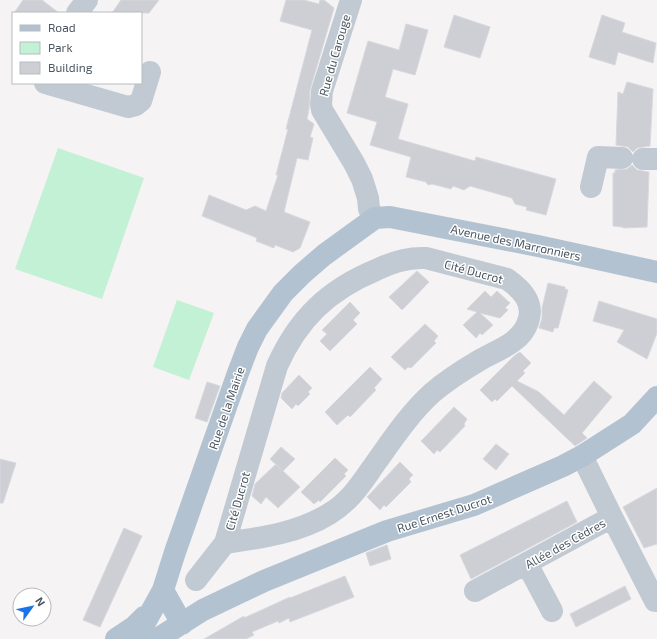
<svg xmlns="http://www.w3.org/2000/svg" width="657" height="639" font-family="'Exo 2',sans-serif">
<rect width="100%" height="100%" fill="#f5f3f3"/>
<path fill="#c3f1d5" d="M58,148l86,30 -42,121 -87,-30z
M177,300l37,13 -25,67 -36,-13z"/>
<path fill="#cdcfd5" stroke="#d7d9de" d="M23,0h19l17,13h-45z
M121,0h38l-10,13h-37z
M286,0h18l15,4 1,-4h4l10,8 -24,82 -1,19 -2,10 7,5 -4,13 3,1 -5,22 -11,-2 -13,54 26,10 -10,26 -7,4 -18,-7 -1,3 -18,-7 1,-3 -55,-22 7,-21 37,15 9,-4 11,5 12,-36h-2l12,-46h-2l26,-99 -32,-9z
M454,15l36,12 -10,31 -36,-11z
M602,15l23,8 -3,9 34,11 -3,20 -35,-11 -3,13 -26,-8z
M406,24l22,6 -13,45 -22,-6 -8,28 23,7 -10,35 77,22 1,-4 80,22 -10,36 -20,-5 1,-3 -12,-3 -3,-6 -42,-12 -6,4 -11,-4 -2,3 -19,-5 -4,1 -2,-3 -20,-5 5,-20 -41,-12 7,-23 -30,-9 21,-72 31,9z
M627,82l26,7 -3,57 -13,2 -4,4 -5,-5 -12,-2 2,-53 5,2z
M632,165l5,5 12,2 -2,55 -23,1 -2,-1 -9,-1v-53h2v-3l12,-1z
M417,271l12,11 -27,28 -13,-13z
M548,283l17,4v2l3,1 -10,38h-4l-1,4 -14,-4 3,-10v-10z
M485,291l6,6 6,-6 13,12 -5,5 3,2 -8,8 -20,-5 13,12 -11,10 -2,-2 -4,5 -13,-13 14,-13 -10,-3z
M599,301l58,18v14l-10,26 -30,-17 7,-12 -31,-9z
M350,302l10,11 -7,7 4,4 -27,27 -10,-10 7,-7 -5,-4z
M425,324l13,12 -4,5 2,2 -25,25 -3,-1 -3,3 -14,-13z
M520,352l11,11 -8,8 2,2 -8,8 22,11 25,23 30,-34 18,16 -30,36 5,5 -12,8 -63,-60 -15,15 -2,-2 -3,3 -12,-12 34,-34z
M370,367l12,12 -8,9 2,2 -26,27 -2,-2 -11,10 -12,-13z
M299,375l13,13 -4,4 2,2 -12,12 -2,-2 -4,5 -11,-11 1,-5z
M207,382l13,4 -13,36 -12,-4z
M454,407l13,12 -3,5 1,2 -25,26 -3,-2 -3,4 -13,-13z
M496,444l13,10 -13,16 -13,-11z
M281,447l14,12 -12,12 17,16 -22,21 -12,-11 -5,7 -9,-8 3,-12 21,-20 5,5 -11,-10z
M335,458l13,12 -4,4 2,2 -26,26 -1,-2 -5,4 -13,-12z
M0,459l16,4 -13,40h-3z
M400,462l13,13 -4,4 2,3 -25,25 -2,-2 -4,5 -13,-13z
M657,488v56l-13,4 -21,-41z
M567,501l10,21 -106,57 -11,-24z
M124,528l18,8 -42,91 -17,-7z
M387,545l4,14 -21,7 -4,-13z
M345,576l9,21 -64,25 -1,-4 -10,5 -1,-2 -26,11 2,3 -8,4h-42l40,-23v2l46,-21v1z
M625,586l6,13 -55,28 -6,-13z"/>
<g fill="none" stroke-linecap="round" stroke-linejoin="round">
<path stroke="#c1cad2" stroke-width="22" d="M351,0l-29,91 -1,13 1,6 32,53 8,16 6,19 1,11 6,9
M77,13l10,-13
M45,83l83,24 8,-2 5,-4 9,-29
M643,159h14
M591,187l7,-30 24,1
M582,456l30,61
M527,564l25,47
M196,580l29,-37 52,-177c21,-47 51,-76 99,-96 16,-8 32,-13 50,-12l81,21c14,10 28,23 21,43 -7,21 -31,28 -48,38 -17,10 -33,20 -48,33 -21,19 -38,44 -55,68 -15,21 -25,39 -48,53 -31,19 -69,24 -104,29
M475,591l137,-74 43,84h2"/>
<path stroke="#b3c2d1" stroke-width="22" d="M163,590l19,34
M116,639l18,-12 10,-10
M136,639l27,-49 12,-38 63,-179 10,-26 9,-18 26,-36 19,-19 22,-19 51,-37 15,-1 148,29 119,26
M157,639l46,-29 61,-29 123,-50 87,-26 89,-39 19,-10 50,-32 25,-27"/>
</g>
<g text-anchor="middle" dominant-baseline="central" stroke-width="3" stroke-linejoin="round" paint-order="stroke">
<g font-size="12" fill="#4a5661" stroke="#fff">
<text transform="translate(334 55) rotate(-74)">Rue du Carouge</text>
<text transform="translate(516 242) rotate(12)">Avenue des Marronniers</text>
<text transform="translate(474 271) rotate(15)">Cité Ducrot</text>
<text transform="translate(226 408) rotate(-71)">Rue de la Mairie</text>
<text transform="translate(237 501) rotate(-74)">Cité Ducrot</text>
<text transform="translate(444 513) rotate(-18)">Rue Ernest Ducrot</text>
<text transform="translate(565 543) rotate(-29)">Allée des Cèdres</text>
</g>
</g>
<rect x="12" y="12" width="130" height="72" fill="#ffffff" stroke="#b7bbc0"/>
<rect x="20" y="25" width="20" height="6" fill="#b3c2d1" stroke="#b7bbc0"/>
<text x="48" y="32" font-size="12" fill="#4a5661">Road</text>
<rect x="20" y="42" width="20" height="12" fill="#c3f1d5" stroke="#b7bbc0"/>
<text x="48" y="52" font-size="12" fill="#4a5661">Park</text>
<rect x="20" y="62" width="20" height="12" fill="#cdcfd5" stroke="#b7bbc0"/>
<text x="48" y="72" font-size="12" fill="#4a5661">Building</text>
<g transform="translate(32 607) rotate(57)"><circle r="19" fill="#ffffff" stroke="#b7bbc0"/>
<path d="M0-3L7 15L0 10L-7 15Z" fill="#1a73e8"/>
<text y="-6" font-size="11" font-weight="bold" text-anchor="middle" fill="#4a5661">N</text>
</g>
</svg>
